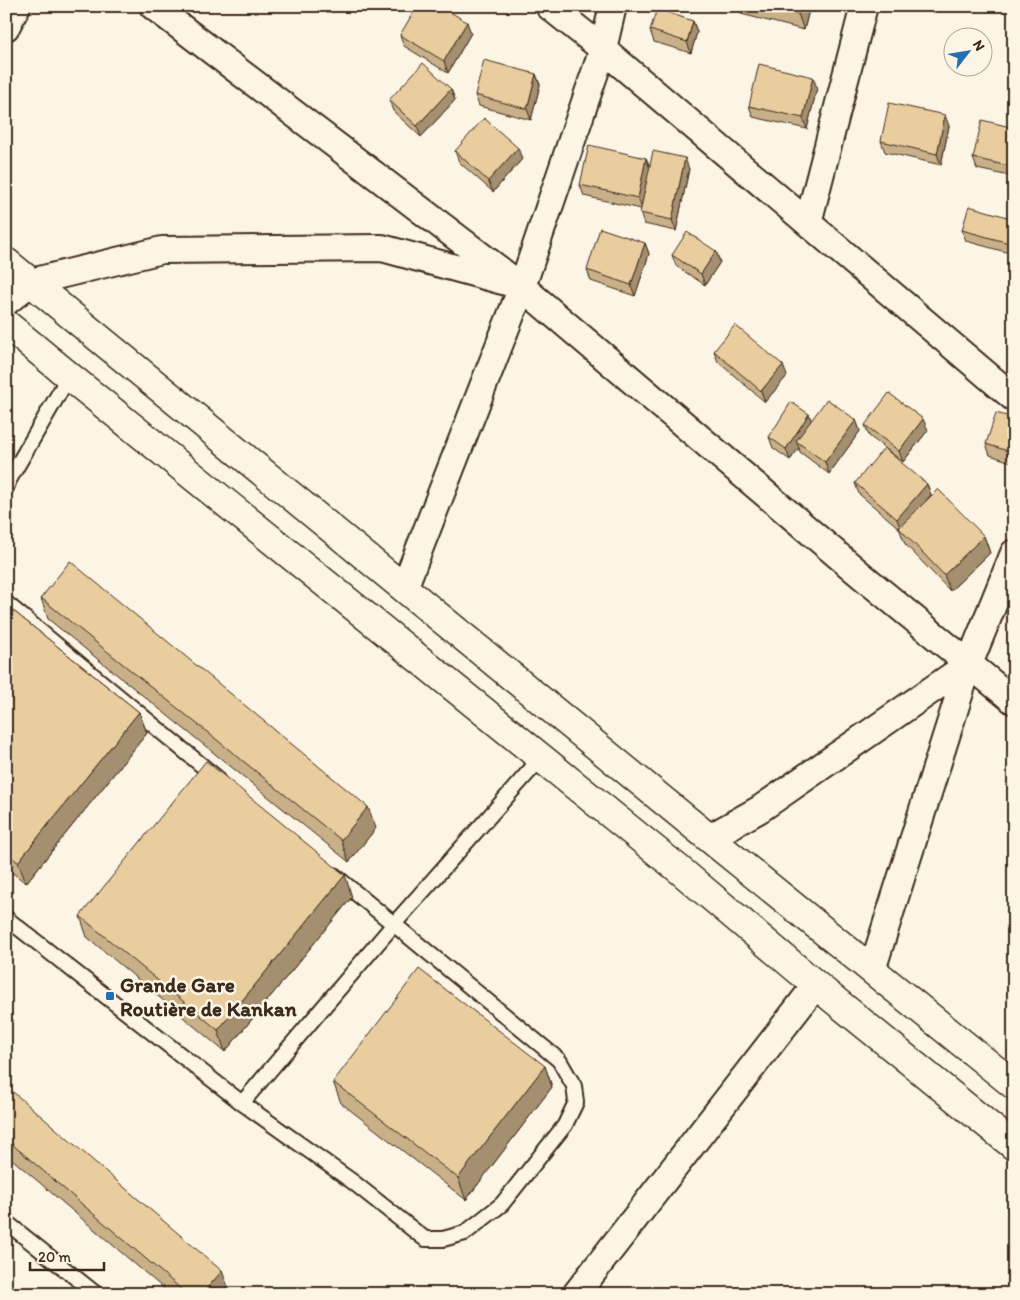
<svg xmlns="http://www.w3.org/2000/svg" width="1020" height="1300" font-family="Itim,sans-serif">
<rect width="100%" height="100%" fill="#fcf5e5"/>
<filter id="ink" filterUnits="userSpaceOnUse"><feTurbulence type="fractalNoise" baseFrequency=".02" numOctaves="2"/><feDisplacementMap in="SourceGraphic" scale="10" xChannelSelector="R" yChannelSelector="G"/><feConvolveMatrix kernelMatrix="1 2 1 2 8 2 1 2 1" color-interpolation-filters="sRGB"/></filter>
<g filter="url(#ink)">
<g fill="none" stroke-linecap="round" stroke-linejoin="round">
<g stroke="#3b2a1e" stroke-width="18">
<path id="service" d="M6,488l3,-8 60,-104
M6,603l211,175
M6,918l236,185 152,-179 147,-166
M242,1103l111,79 72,57h18l22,-6 37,-29 63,-79 11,-23 -2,-16 -15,-26 -225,-185
M6,1222l90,72"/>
</g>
<g stroke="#3b2a1e" stroke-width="30">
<path id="minor" d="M153,6l369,281 339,288 153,126
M549,6l54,43 411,349
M6,27l11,-21
M808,223l56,-217
M6,302l25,-20 131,-32 220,-2 128,35
M404,588l118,-301 81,-238 10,-43
M709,838l51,-29 209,-145
M872,970l97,-306 45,-111
M576,1294l240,-309"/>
</g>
<g stroke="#3b2a1e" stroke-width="31">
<path id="secondary" d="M6,262l703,576 305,247
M6,324l63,52 612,495 135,114 198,161"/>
</g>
<use href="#service" stroke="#fcf5e5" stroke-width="14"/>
<use href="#minor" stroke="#fcf5e5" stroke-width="26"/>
<use href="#secondary" stroke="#fcf5e5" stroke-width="28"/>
</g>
<path fill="#c9b088" stroke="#3b2a1e" d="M738,6h72l-6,24 -63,-16z
M693,21l4,11 -6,21 -37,-11 -4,-12z
M471,33l-23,40 -44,-27 -4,-11z
M536,74l4,11 -9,35 -52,-14 -4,-11z
M817,88l-10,41 -54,-12 -4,-11z
M451,89l4,11 -34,37 -28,-26 -4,-11z
M949,126l-8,39 -56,-13 -4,-11z
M1014,128v49l-37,-8 -4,-11z
M455,151l67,8 -29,33 -34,-30z
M646,158l4,8 39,3 -13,62 -32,-7 -4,-11 1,-4 -57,-13 -4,-11z
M1014,219v33l-1,2 -47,-13 -4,-11z
M645,243l4,11 -14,42 -44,-15 -4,-11z
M716,251l4,11 -15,23 -29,-19 -4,-11z
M714,351l73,25 -22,26 -47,-40z
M809,414l2,6h45l4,11 -31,43 -29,-22 -1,-4 -9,12 -17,-12 -4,-11z
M1014,418v45l-24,-8 -4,-11z
M865,425l63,5 -25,32 -34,-26z
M855,483l72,1 4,11 -8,8 61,33 6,17 -40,38 -45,-47 -6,-16 -40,-34z
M41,598l335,230 -27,34 -301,-243z
M6,605l133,107 8,21 -121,150 -20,-15z
M352,897l-127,155 -138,-115 -7,-21z
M545,1066l7,21 -86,113 -125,-97 -8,-21z
M6,1086l224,206 -2,2h-58l-164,-140z"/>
<path fill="#a4906f" stroke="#3b2a1e" d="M800,6h10l-6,24 -6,-16z
M693,21l4,11 -6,21 -4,-11z
M467,22l4,11 -23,40 -4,-12z
M536,74l4,11 -9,35 -4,-11z
M813,77l4,11 -10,41 -4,-11z
M451,89l4,11 -34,37 -4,-11z
M945,115l4,11 -8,39 -4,-11z
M518,148l4,11 -29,33 -5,-11z
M646,158l4,11 -8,40 -4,-11z
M685,158l4,11 -13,62 -4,-11z
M1014,227v25l-1,2 -4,-11z
M645,243l4,11 -14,42 -4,-11z
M716,251l4,11 -15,23 -4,-11z
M783,365l4,11 -22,26 -4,-11z
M809,414l4,12 -17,15 3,7 -9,12 -4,-11z
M923,419l5,11 -25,32 -4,-11z
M856,420l4,11 -31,43 -4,-12z
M1014,443v17l-3,-8z
M927,484l4,11 -30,35 -4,-11z
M984,536l6,17 -40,38 -6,-16z
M139,712l8,21 -121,150 -8,-21z
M368,807l8,21 -27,34 -8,-22z
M345,875l7,22 -127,155 -7,-22z
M545,1066l7,21 -86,113 -8,-22z
M222,1271l8,21 -2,2h-26z"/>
<path fill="#eacd9e" stroke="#3b2a1e" d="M417,6h23l27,16 -23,39 -44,-26z
M769,6h31l-2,8z
M657,9l36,12 -6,21 -37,-12z
M484,60l52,14 -9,35 -52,-14z
M423,63l28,26 -34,37 -28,-26z
M759,64l54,13 -10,41 -54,-12z
M889,103l56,12 -8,39 -56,-13z
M484,118l34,30 -30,33 -33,-30z
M982,120l32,8v33l-1,6 -40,-9z
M589,145l57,13 -8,40 -58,-13z
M653,151l32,7 -13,62 -32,-7z
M969,206l45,13v8l-5,16 -47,-13z
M600,228l45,15 -14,42 -44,-15z
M687,232l29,19 -15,23 -29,-19z
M735,325l48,40 -22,26 -47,-40z
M889,393l34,26 -24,32 -34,-26z
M827,399l29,21 -31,42 -29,-21z
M791,402l18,12 -23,35 -17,-12z
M996,413l18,5v25l-3,9 -25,-8z
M884,448l43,36 -30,35 -42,-36z
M938,489l46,47 -40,39 -45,-47z
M70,561l298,246 -27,33 -300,-242z
M6,605l133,107 -121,150 -12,-9z
M206,761l139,114 -127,155 -138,-114z
M419,969l126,97 -87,112 -125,-96z
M6,1086l216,185 -20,23h-15l-181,-155z"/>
</g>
<rect fill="#1f6fb2" stroke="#fcf5e5" stroke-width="2" x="105" y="991" width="10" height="10" rx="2.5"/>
<g text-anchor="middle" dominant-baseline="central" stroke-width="5" stroke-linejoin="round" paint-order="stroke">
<g font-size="21" font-weight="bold" fill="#3b2a1e" stroke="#fcf5e5" text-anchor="start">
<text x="120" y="984">Grande Gare<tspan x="120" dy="24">Routière de Kankan</tspan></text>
</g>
</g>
<rect width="1020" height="1300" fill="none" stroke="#fcf5e5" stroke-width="25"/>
<rect x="12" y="12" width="995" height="1275" fill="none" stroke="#3b2a1e" stroke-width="2" filter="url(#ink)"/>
<g transform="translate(968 52) rotate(59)"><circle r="24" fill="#fcf5e5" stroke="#afa495"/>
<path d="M0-4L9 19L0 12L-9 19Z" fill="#1f6fb2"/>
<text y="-8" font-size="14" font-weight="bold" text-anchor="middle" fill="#3b2a1e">N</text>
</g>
<path d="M30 1262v8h74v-8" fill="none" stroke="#3b2a1e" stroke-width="2.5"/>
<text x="38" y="1262" font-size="15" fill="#3b2a1e" stroke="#fcf5e5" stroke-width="4" paint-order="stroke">20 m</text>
</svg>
